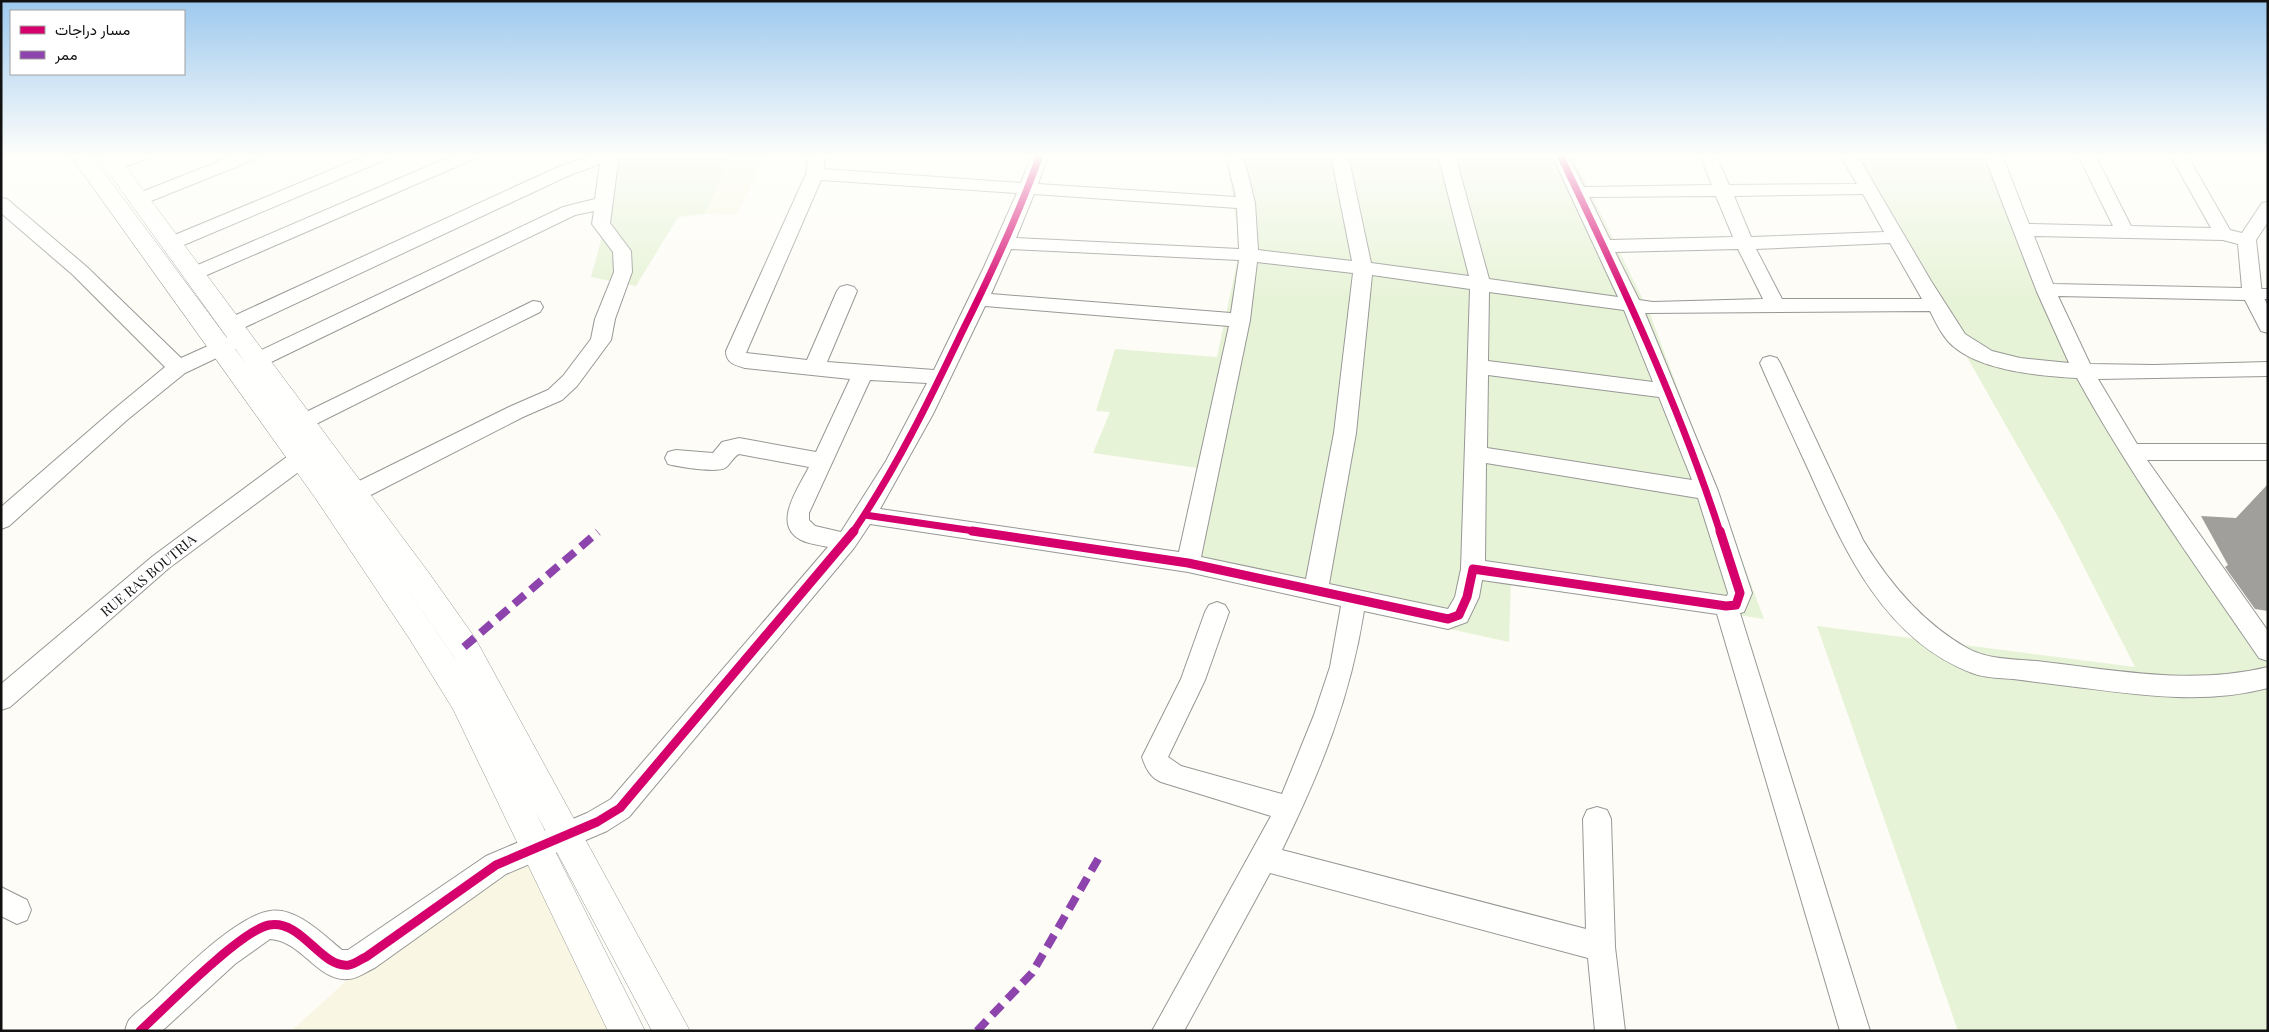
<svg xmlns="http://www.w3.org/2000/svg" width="2269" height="1032" font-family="'Playfair Display',Vazirmatn,serif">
<rect width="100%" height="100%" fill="#fdfcf7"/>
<path fill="#f9f7e4" d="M732,155h35l-31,60 -31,-1z
M527,863l84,168h-320l74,-67z"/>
<path fill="#e7f3d7" d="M617,155h115l-27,59 -27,3 -42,69 -45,-9 27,-99z
M1226,155h346l78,159 114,305 -253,-39 -2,62 -334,-73 23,-101 -105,-15 17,-41 -14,-1 19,-62 102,8 23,-109z
M1852,155h138l82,208 196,283v385h-310l-141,-405 318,41 -73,-143z"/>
<path fill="#a19f9c" d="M2268,484v127l-13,-2 -30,-42 3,-2 -27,-49 35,2z"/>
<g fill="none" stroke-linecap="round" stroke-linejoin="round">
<g stroke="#979795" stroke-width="12">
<path id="service" d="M2252,294h16"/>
</g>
<g stroke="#979795" stroke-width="2">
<path id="minor" d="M124,155h24l-3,4 -26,10h-12l-3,-4 3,-4z
M235,155h24l-3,4 -110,44h-12l-3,-4 3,-4z
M367,155h23l-3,4 -208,88h-14l-2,-4 2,-4z
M454,155h23l-3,4 -274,119 -7,2 -7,-2 -2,-4 2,-4z
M594,155h25l-9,68 21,28 1,21 -17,47 -4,21 -34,46 -15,14 -39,17 -162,83 -8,2 -8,-2 -3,-6 3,-6 164,-81 39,-17 15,-14 28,-37 4,-20 19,-47 -1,-20 -21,-28 2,-13 -19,4 -310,150 -7,2 -7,-2 -3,-5 3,-5 312,-148 32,-8 5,-35 -30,11 -331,155 -7,2 -7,-2 -3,-5 3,-5 333,-153z
M809,155h16l-1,14 197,14 11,-28h16l-10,29 198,13 -10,-42h17l12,48 3,47 94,11 -21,-106h17l23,108 98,13 -31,-121h17l34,124 129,18 -66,-142h16l16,32 128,-2 -12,-30h16l13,30 128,-1 -17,-29h17l74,126 34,53 27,17 28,7 49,5 -32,-71 -53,-137h18l27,69 84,2 -35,-71h17l36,71 80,2 -41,-73h17l43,75 12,3 20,-30 6,-1v20l-12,18 6,54 6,12v27l-7,-2 -16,-31 -187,-4 32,68 64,1 114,-3v14l-170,3 39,65h131v16h-121l121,171v30l-9,-3c-63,-92 -128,-182 -182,-280 -37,-2 -94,-7 -123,-31 -11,-9 -18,-24 -24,-36l-285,2 73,178 34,102 -8,19 -4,1 130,418h-30l-123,-417 -235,-34 -3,17 -12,25 -19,7 -84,-18c-14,88 -43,159 -82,239l304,79 -3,-110 4,-9 10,-3 10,3 4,9 4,128 10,84h-30l-7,-73 -318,-85 -86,158h-32l119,-215 -110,-34c-11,-5 -15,-13 -19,-25l39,-78 24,-67 4,-7 8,-3 8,3 4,7 -24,68 -37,77 13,9 101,28 32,-79 16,-48 11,-61 -153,-34 -318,-48 -16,24 -225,269 -22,14 -101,43 -130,93c-8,4 -19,12 -28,12 -30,3 -46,-38 -78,-40l-35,25 -73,67h-37c1,-3 2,-8 4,-11 7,-8 18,-16 26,-23 25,-24 81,-81 115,-86 27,-4 53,24 72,39h6l138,-94 101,-43 24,-14 217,-252c-8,-2 -19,-3 -27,-7 -30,-15 -2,-53 8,-73l-70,-13c-6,3 -9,11 -14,14 -9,5 -46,-1 -57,-4l-3,-6 3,-6 8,-2 37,3 9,-11 17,-4 77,14 34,-73 -105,-11c-10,-3 -19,-5 -19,-17l80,-177zM821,180l196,13 -33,74 -50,103 -107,-8 30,-71 -3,-4 -7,-2 -7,2 -3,4 -30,69 -61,-7zM1034,194l203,14 2,41 -223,-11zM1863,194l21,38 -133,5 -17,-41zM1716,196l17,41 -123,3 -21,-43zM2034,236l189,4 15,4 4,44 -189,-4zM1890,243l32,56h-140l-26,-50zM1011,249l228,11 -8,53 -240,-19zM1738,249l25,50 -110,3 -14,-2 -24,-48zM1257,262l96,11 -19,160 -28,146 -105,-22 49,-237zM1372,275l98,14 -9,280 -6,28 -7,12 -119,-25 27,-151zM1489,292l135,18 29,72 -165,-21zM985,306l244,20 -50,226 -299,-43 53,-95zM1488,375l171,22 33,83 -205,-32zM870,380l57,3 -41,78 -45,71 -26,-6 -6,-6v-7zM1486,463l212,35 30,95 -1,3 -242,-35z
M1,198l6,1 80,68 94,91 56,-25 7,2 3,5 -3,5 -59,28 -58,47 -118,106 -8,3v-22l112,-97 52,-43 -92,-92 -72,-62z
M533,301l7,1 3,5 -3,5 -230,115 -7,3 -7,-3 -4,-5 4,-5z
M1770,356l7,2 3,5 83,177c26,43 60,83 104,108 23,13 53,11 78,14 74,9 149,23 223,5v21c-61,16 -122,8 -184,0 -24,-3 -47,-6 -71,-9 -14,-1 -28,-1 -41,-6 -87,-33 -127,-121 -162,-200 -17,-37 -34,-73 -50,-110l3,-5z
M300,451l8,2 3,6 -3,6 -139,103 -159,139 -9,3v-26l152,-128 139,-103z
M1,887l26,13 4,10 -4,10 -10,4 -16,-8z"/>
</g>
<g stroke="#979795" stroke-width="1">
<path id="tertiary" d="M70,155h21l156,210 -151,-210h21l312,418 46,65 215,393h-38l-116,-218 109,218h-37l-155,-322 -44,-71 -93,-139zM391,565l62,91 6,9z"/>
</g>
<use href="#service" stroke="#fffffe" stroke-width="10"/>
<use href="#minor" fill="#fffffe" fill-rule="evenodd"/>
<use href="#tertiary" fill="#fffffe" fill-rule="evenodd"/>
<path stroke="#8e44ad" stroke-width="8" stroke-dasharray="14 8" stroke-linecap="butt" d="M464,647l134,-115
M977,1031l55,-58 69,-119"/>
<g stroke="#fff" stroke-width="9">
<path id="cycleway-far1" d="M1560,155c59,123 118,247 160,377
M865,515l116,17
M853,532c43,-63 76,-131 109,-200 29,-58 56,-116 78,-177"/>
</g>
<g stroke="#fff" stroke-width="12">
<path id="cycleway" d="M972,531l216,32 260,56 11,-4 8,-18 6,-28 253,37 10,-1 4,-12 -20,-62
M140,1031c25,-23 100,-100 129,-106 33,-6 52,44 80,40 6,-1 12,-6 17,-8l130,-92 101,-43 23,-14 234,-277"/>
</g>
<use href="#cycleway-far1" stroke="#d6006c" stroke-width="7"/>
<use href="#cycleway" stroke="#d6006c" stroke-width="9"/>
</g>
<linearGradient id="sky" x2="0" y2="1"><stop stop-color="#9dc9ee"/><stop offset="0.52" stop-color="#fefefb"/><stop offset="1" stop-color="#fefefb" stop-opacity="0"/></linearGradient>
<rect width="2269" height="299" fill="url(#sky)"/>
<g text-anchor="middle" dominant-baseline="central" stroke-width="5" stroke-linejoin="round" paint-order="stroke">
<g font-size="14" fill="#111" stroke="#fff">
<text transform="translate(148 575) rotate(-40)">RUE RAS BOUTRIA</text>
</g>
</g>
<rect width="2269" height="1032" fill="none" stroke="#111111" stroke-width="5"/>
<rect x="10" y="10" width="175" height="65" fill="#ffffff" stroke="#a0a0a0"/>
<rect x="20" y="26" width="25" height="8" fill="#d6006c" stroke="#a0a0a0"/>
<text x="55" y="35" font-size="15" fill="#111111">مسار دراجات</text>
<rect x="20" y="51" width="25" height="8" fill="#8e44ad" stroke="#a0a0a0"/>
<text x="55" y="60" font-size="15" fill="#111111">ممر</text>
</svg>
